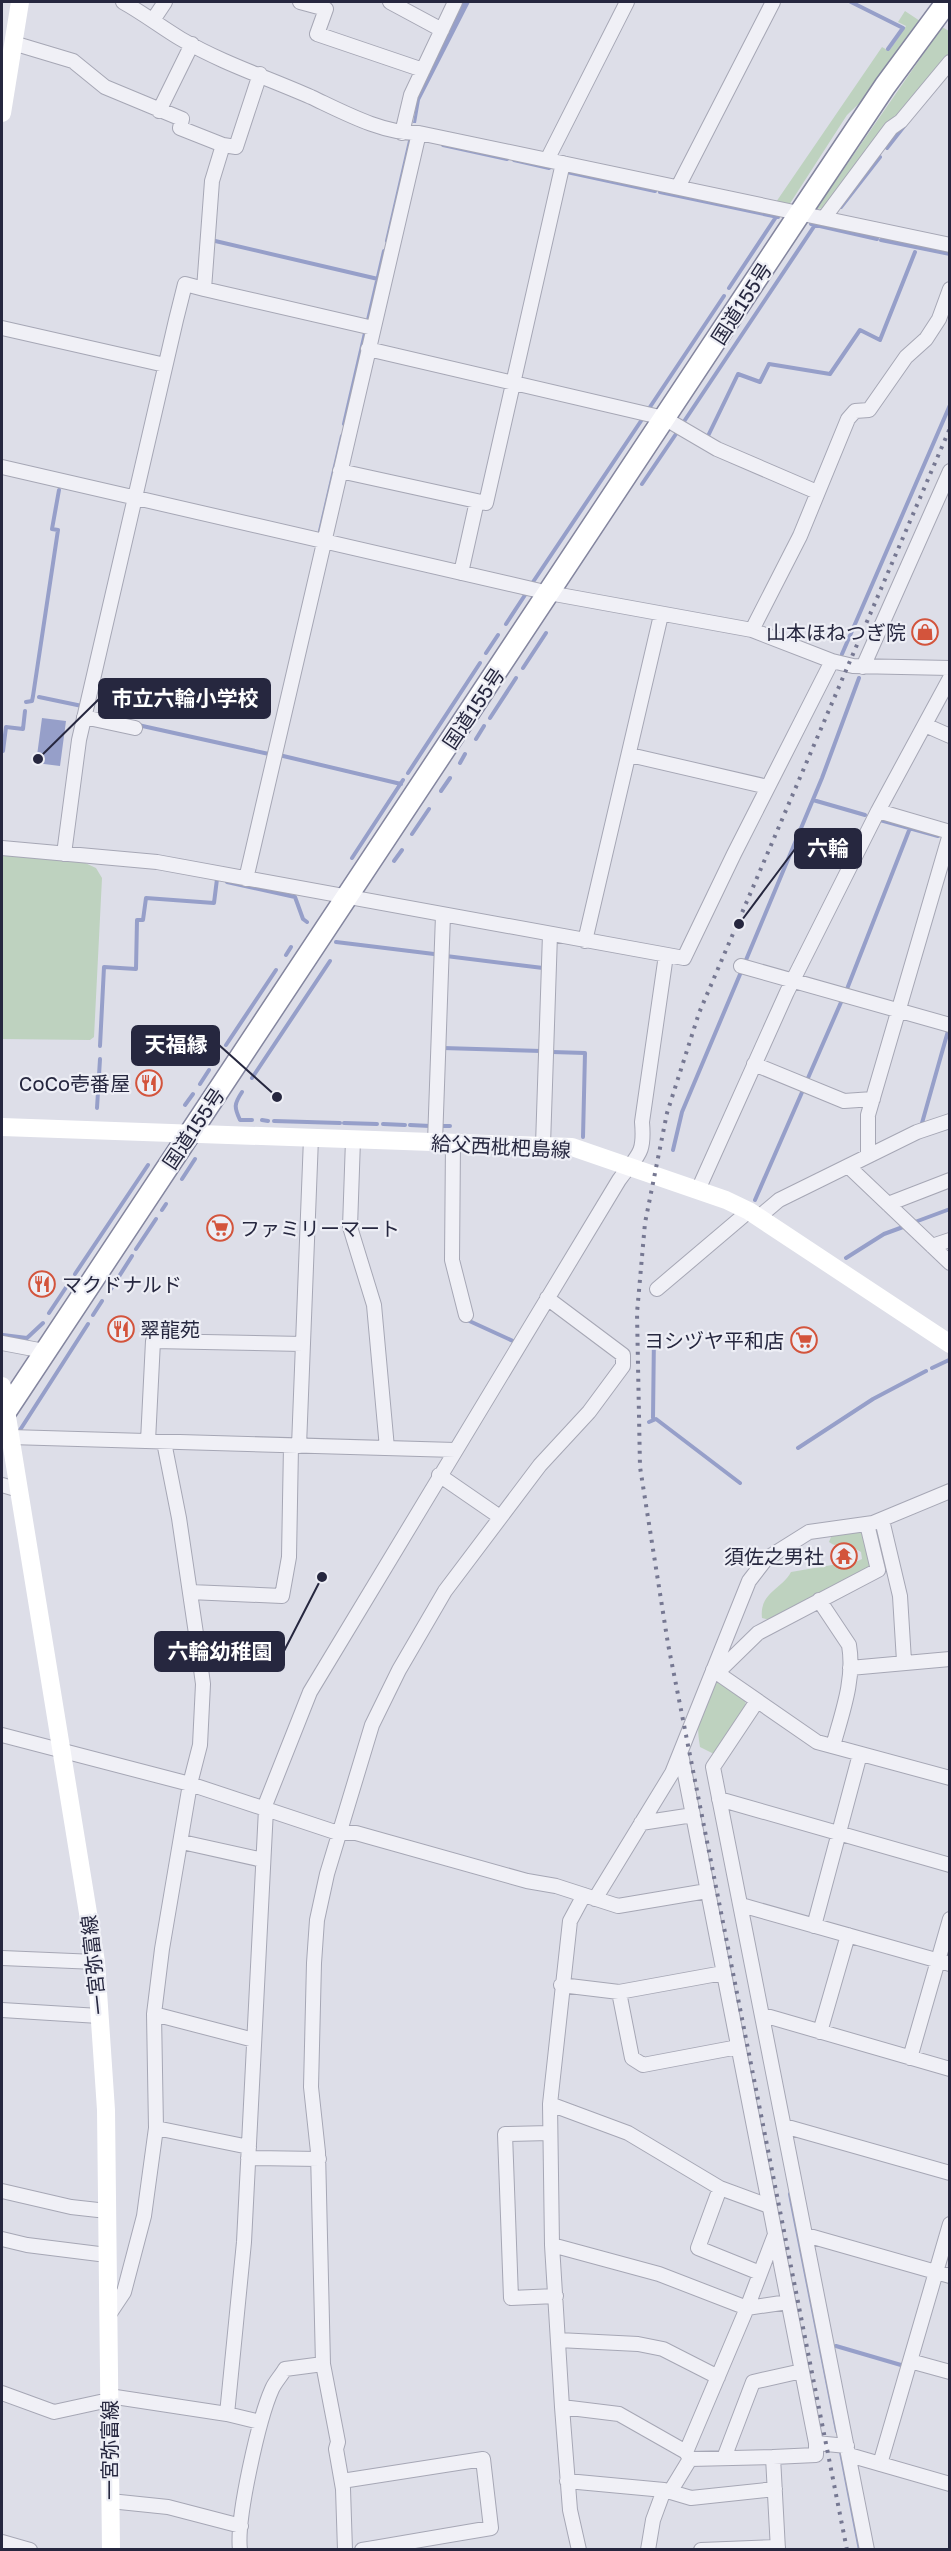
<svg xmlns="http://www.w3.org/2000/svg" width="951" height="2551" font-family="'Golos Text','Noto Sans JP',sans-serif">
<rect width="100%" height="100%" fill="#dddee8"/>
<path fill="#bed2bf" d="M905,11l15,10 -49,71 -24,23 -58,90h-15l108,-158 7,4 17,-25 -8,-4z
M942,27l7,4v24l-50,63 -12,6 -52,68 -8,16 -11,1z
M2,855l81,7 13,6 6,10 -8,159 -4,3 -88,-1z
M864,1530l9,38 -103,52 -8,-2c-3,-25 20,-29 29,-46l41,-7h17l13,-6 -1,-7c-10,-7 -23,-3 -32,-10l4,-10z
M721,1682l24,18 1,6 -32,48 -14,-7c-5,-30 0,-39 15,-64z"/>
<path fill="#969fc9" d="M463,2h7l-50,98 -4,23h-3l4,-24z
M42,718l24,3 -6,45 -24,-3z"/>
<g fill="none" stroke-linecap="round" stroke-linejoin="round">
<path stroke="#969fc9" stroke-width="4" d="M851,2l52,26 -15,21
M443,145l64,14
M887,148l18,-23
M514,160l35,8
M567,172l88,19
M660,192l118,25
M841,207l39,-50
M811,224l66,15
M211,240l167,39
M881,240l69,14
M387,241l23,-100
M729,288l47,-71
M368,320l16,-69
M650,407l74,-111
M683,423l132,-198
M344,424l21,-91
M707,438l31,-64 22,8 9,-18 61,10 30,-44 20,10 35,-88
M642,484l36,-53
M320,531l22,-95
M533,582l108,-161
M506,624l19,-29
M486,653l12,-18
M842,654l108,-249
M523,668l23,-35
M39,697l43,9
M26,702l6,-1 1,-5 25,-166 -6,-1 7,-39
M490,718l26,-40
M138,725l131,29
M476,739l8,-13
M3,751l3,-24 17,2 2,-18
M279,755l122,29
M460,763l5,-9
M408,773l72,-110
M441,791l9,-13
M813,800l52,15
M880,820l58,16
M412,834l17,-25
M352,858l51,-78
M394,861l8,-11
M227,882l68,15 8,22 4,3
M336,942l98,12
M286,955l5,-8
M446,956l97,12
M746,960l76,-182 37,-100
M847,989l63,-161
M226,1045l50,-75
M100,1046l4,-79 32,2 1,-49h6l3,-22 68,5 3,-24
M443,1048l98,3
M552,1052l33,1 -2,84
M252,1078l78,-117
M808,1078l34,-78
M200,1084l9,-14
M242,1092c-8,12 -8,15 -2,28h12
M185,1105l8,-11
M97,1108l3,-49
M262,1120l6,1
M274,1121l66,2
M344,1123l33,1
M922,1123l26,-92
M383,1124l22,1
M410,1125l20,1
M442,1126h8
M673,1150l9,-38 59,-140
M182,1179l13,-20
M755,1200l48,-110
M162,1210l4,-6
M915,1222l35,-13
M136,1249l20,-30
M846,1258l38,-24 19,-7
M75,1274l73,-109
M111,1289l21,-33
M49,1313l18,-27
M93,1315l9,-14
M465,1319l48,22
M3,1335l24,3 16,-15
M932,1368l17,-8
M653,1418l1,-84
M649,1422l7,-3 84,64
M20,1430l68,-106
M798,1448l75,-49 53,-28
M790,2194l47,237
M836,2346l65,19
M841,2452l19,98"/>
<g stroke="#a6a7b5" stroke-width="16">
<path id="minor" d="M123,2c20,11 38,25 58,37 41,24 87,39 130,58 32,15 72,37 108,36l531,112
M300,2l26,7 -9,25 106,36
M390,2l52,28
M153,20l12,-18
M13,43l60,18 32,26 77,32 -2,9 43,17
M159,111l33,-67
M402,133l9,-38 44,-93
M547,160l80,-158
M678,187l95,-185
M824,218l67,-90 10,-7 49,-59
M204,289l169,39
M2,328l163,37
M368,349l296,69 53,31 100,43
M2,467l547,126 203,37 80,31 21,5 97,2
M340,471l146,32 77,-340
M461,573l16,-72
M752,630l48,-94 48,-117 7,-8 14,-1 37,-53 20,-18 13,-20 11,-30
M863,667l87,-196
M84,717l51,11
M925,725l25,11
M630,755l138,32
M878,811l72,21
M2,848l155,14 527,96 50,-104 98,-193
M64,854l15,-114 97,-420 9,-36 19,5 8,-108 11,-36 13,2 24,-73
M246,879l173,-746
M585,941l76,-326
M741,966l209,59
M754,1064l90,37 29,-2
M353,1140l-3,87 24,78 13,143
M435,1142l8,-227
M453,1143l-1,117 14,55
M543,1145l7,-211
M868,1155v-40l82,-281
M848,1166l102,97
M698,1190l89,-198 91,-181 72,-133
M888,1204l62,-24
M759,1217l20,-17 138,-68 33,-11
M932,1246l18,-6
M657,1289l92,-78
M2,1343l42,8
M10,1437l445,13
M148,1441l5,-100 150,3
M299,1446l12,-308
M439,1475l61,42
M2,1485l17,5
M882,1520l18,76 4,65
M190,1592l92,4 7,-39 2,-111
M819,1600l30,45c6,34 -7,68 -16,101
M850,1668l100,-9
M713,1670l104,72 133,36
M717,1673l41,-40 120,-63 -11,-46
M757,1701l-44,66 154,783
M2,1735l188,49 148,49h18l171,48 29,5 62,20 89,-15
M681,1754l135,689
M719,1799l231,66
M264,1808l46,-116 309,-512c18,-25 26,-24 23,-58l24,-167
M641,1823l52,-8
M182,1842l81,18
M595,1899l77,-126 77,-192 17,-22 43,-27 64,-9 77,-32
M741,1905l209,59
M814,1926l46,-172
M2,1958l94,4
M561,1985l58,7 104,-19
M619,1992l13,66 11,7 95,-18
M2,2010l97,6
M154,2014l100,26
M763,2015l187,54
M820,2032l28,-97
M910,2058l40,-139
M550,2104l78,29 92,55 49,18
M784,2126l166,47
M156,2128l93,19
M550,2133l-45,1 6,164 45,-2
M248,2158l71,1
M720,2188l-22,60 62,25
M2,2191l69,16 36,4
M806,2235l144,41
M2,2239l25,6 80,10
M552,2245l107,29 88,34 41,-6
M108,2316l16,-24 20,-76 12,-88 -2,-114 8,-65 28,-165 10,-39 3,-61 -4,-30 -20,-136 -15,-76
M558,2340l80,4 25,5 55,28
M910,2361l40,11
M2,2393l52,19 55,-12
M109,2396l118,18 33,8
M562,2407l57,7 67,38 4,7 83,-2
M227,2414l17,-172 22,-433
M686,2452l61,-144 27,-71
M849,2455l101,29
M724,2458l29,-76 49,-11
M880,2464l70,-240
M342,2481l141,-22 8,69 -129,22
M567,2481l97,9 27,8 84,-9
M670,2492l20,-33
M110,2501l58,6 73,19
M2,2542l28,8
M240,2550c-4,-31 19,-132 32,-161 3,-7 9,-13 13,-20l38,-5
M345,2550l-2,-61 -7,-40 2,-7 -15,-78 -5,-212 -7,-65 3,-124 3,-43 10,-46 45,-149 27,-55 46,-79 95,-126 49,-53 34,-46v-11l-76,-57
M579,2550l-9,-40 -8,-103 -10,-162 -2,-141 20,-183 14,-26
M648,2550l5,-30 11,-30
M701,2550l77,-3
M778,2550l-5,-93 43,-2v-12l31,3"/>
</g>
<g stroke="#84869f" stroke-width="24">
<path id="trunk" d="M2,1417l798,-1204 85,-127 62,-84"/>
</g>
<use href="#minor" stroke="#f0f0f6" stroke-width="14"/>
<path stroke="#fff" stroke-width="18" d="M2,113l18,-111
M2,1127l570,20 154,53 23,11 201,133
M2,1386l94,576 10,148 5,440"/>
<use href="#trunk" stroke="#fff" stroke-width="21"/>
<path stroke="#767892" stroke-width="4" stroke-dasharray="3 6" stroke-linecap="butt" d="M847,2550l-179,-906 -28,-177 -3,-154 8,-90 22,-110 32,-100 251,-585"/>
</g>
<defs>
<g id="shop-ring" transform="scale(1.35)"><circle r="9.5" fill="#edeef5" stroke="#d3543c" stroke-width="1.5"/><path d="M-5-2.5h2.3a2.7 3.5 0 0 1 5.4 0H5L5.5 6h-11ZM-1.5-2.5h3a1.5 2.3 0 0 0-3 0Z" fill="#d3543c"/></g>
<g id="restaurant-ring" transform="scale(1.35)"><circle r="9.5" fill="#edeef5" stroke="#d3543c" stroke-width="1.5"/><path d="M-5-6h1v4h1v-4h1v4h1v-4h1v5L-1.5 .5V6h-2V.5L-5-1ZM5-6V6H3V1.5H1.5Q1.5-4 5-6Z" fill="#d3543c"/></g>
<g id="supermarket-ring" transform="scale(1.35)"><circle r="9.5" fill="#edeef5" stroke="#d3543c" stroke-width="1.5"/><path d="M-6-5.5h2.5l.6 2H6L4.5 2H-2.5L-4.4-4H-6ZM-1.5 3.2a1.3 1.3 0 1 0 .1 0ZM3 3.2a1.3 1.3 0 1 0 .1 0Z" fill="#d3543c"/></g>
<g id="temple-ring" transform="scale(1.35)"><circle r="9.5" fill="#edeef5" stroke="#d3543c" stroke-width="1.5"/><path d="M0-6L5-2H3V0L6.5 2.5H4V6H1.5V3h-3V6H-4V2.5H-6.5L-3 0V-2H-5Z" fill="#d3543c"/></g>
</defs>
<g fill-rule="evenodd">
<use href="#shop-ring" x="925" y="632"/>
<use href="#restaurant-ring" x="149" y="1083"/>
<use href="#supermarket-ring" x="220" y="1228"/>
<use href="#restaurant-ring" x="42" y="1284"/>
<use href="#restaurant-ring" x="121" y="1329"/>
<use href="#supermarket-ring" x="804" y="1340"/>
<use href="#temple-ring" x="844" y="1556"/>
</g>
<g text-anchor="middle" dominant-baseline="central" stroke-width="4.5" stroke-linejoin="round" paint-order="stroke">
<g font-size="20" fill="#26273f" stroke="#edeef5">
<text transform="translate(741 303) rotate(-57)">国道155号</text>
<text transform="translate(473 708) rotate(-56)">国道155号</text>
<text transform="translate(193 1128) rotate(-56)">国道155号</text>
<text transform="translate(501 1146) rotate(3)">給父西枇杷島線</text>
<text transform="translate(93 1965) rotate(-96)">一宮弥富線</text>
<text transform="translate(109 2450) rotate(-90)">一宮弥富線</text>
</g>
<g font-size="20" fill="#26273f" stroke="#edeef5" text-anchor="end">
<text x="906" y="632">山本ほねつぎ院</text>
<text x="130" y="1083">CoCo壱番屋</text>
<text x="240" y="1228" text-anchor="start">ファミリーマート</text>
<text x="62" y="1284" text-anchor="start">マクドナルド</text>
<text x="140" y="1329" text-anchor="start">翠龍苑</text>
<text x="784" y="1340">ヨシヅヤ平和店</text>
<text x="824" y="1556">須佐之男社</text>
</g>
</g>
<path fill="none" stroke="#26273f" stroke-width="2" d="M38 759L99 699M739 924L795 849M277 1097L219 1045M322 1577L284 1651"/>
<g fill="#26273f" stroke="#edeef5" stroke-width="2">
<circle cx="38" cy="759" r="6"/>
<circle cx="739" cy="924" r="6"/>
<circle cx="277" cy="1097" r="6"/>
<circle cx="322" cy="1577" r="6"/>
</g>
<g fill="#26273f" stroke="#26273f" stroke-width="2">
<rect x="99" y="679" width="171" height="39" rx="6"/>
<rect x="795" y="829" width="66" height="39" rx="6"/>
<rect x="132" y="1026" width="87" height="39" rx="6"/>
<rect x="155" y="1632" width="129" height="39" rx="6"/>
</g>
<g font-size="21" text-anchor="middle" font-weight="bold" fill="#fff">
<text x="185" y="706">市立六輪小学校</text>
<text x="828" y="856">六輪</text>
<text x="176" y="1052">天福縁</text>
<text x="220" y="1659">六輪幼稚園</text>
</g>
<rect width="951" height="2551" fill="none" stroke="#26273f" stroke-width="6"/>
</svg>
